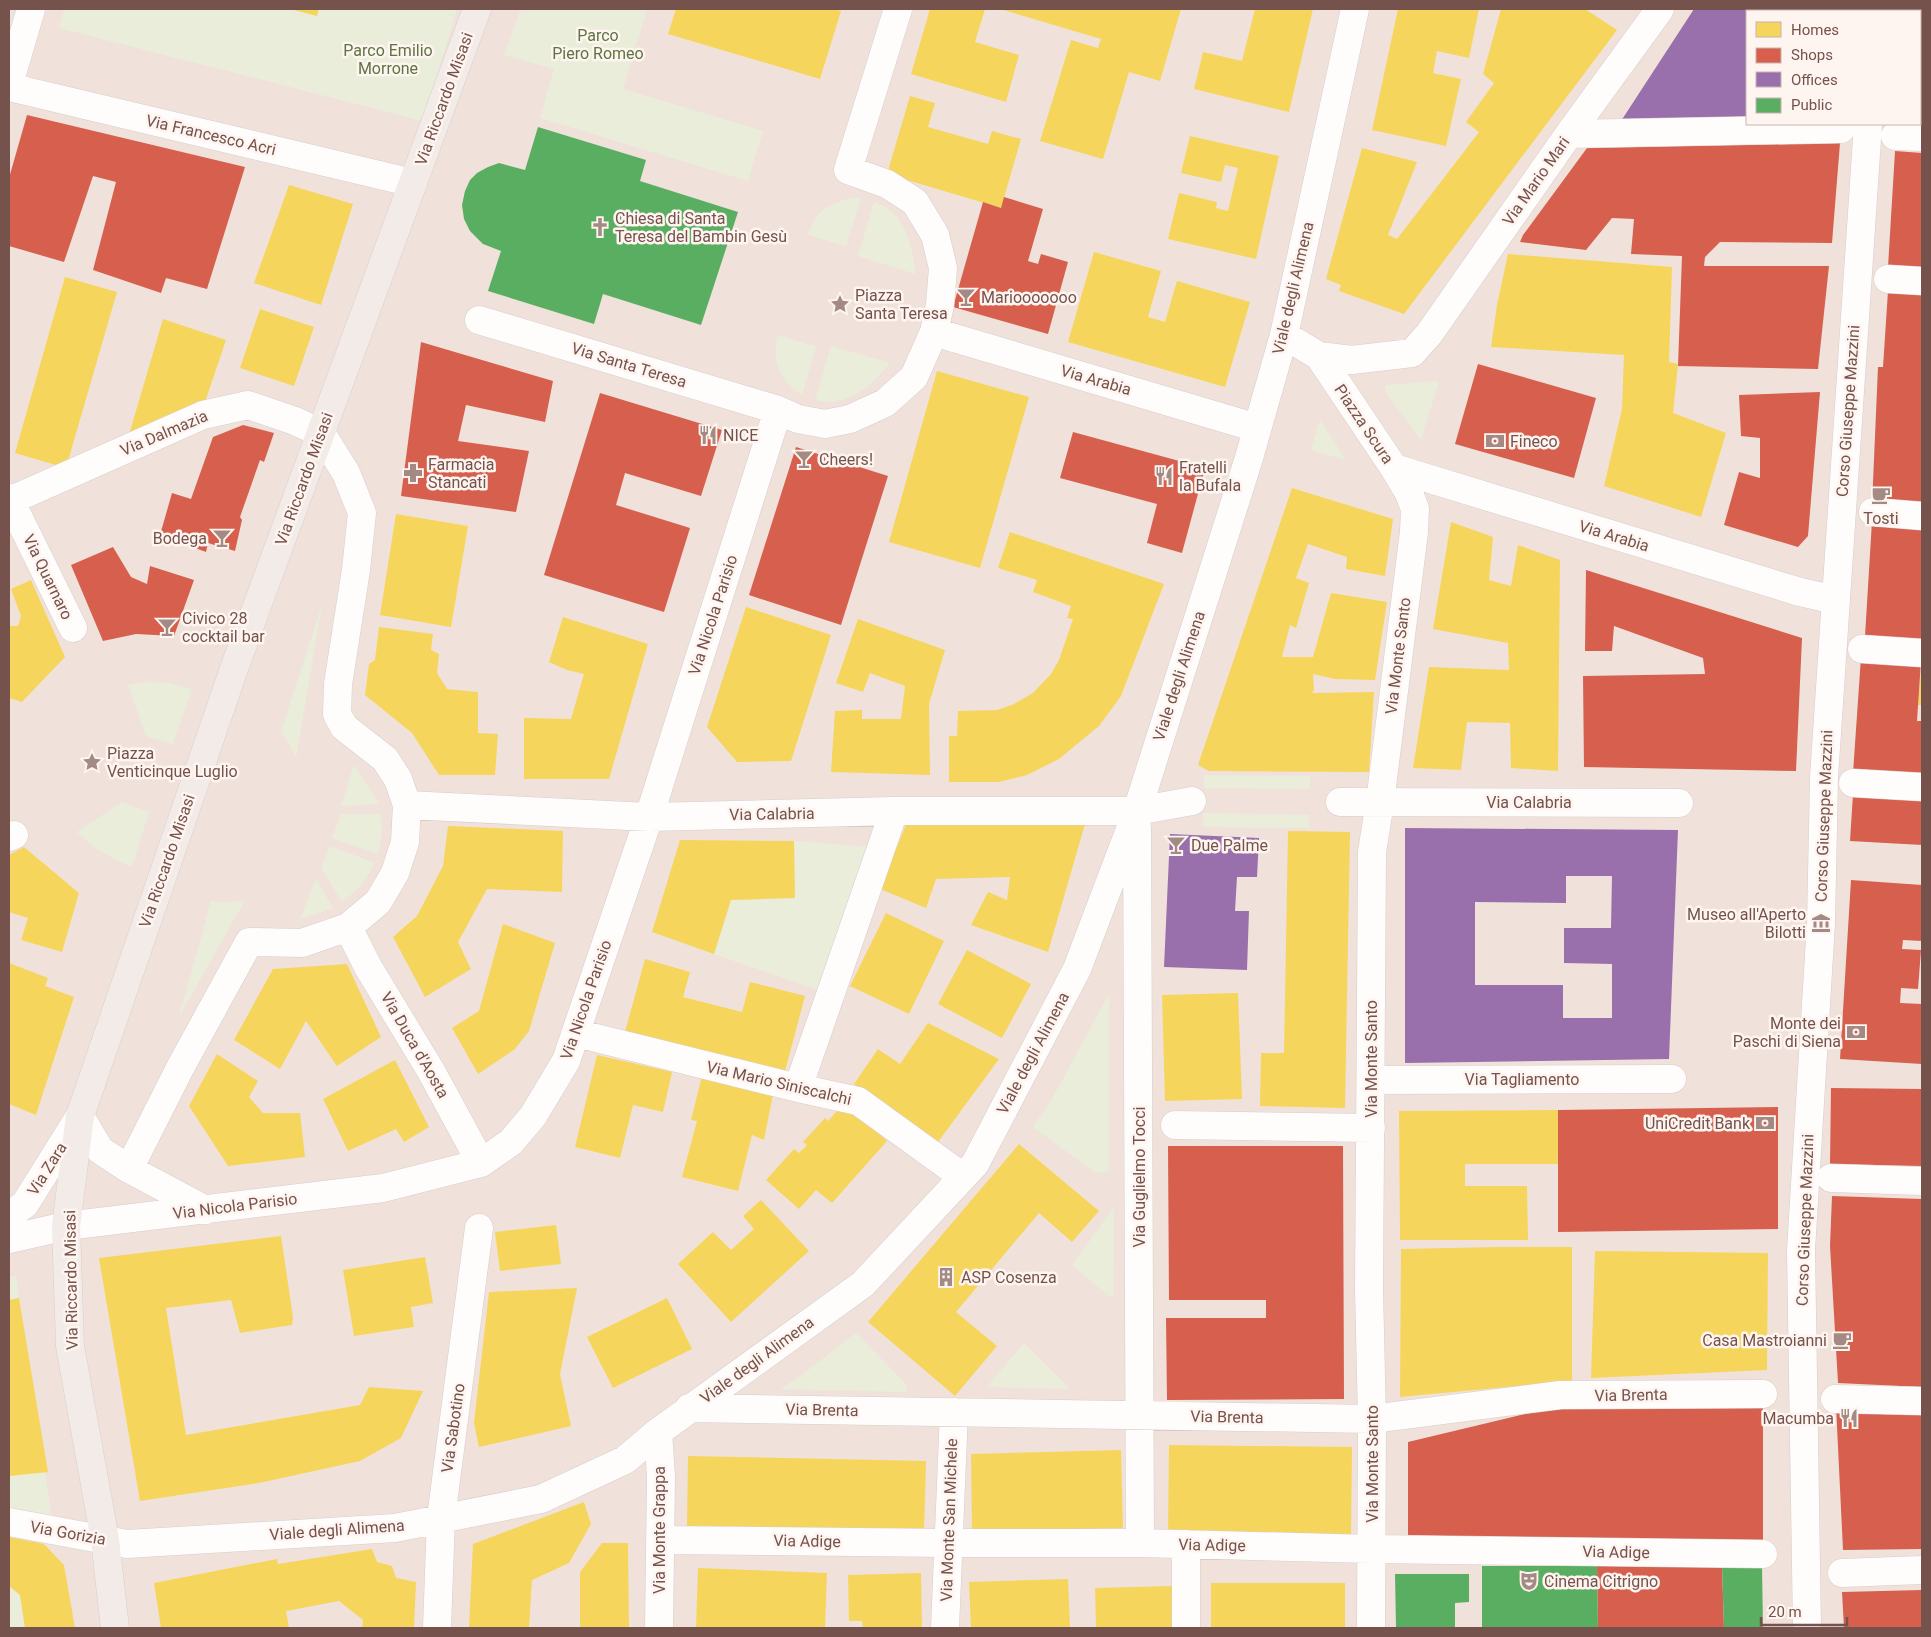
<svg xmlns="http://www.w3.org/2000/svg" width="1931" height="1637" font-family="Roboto,sans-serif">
<rect width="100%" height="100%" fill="#f8f1ed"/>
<path fill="#f0e2db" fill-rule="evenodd" d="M9,9h1913v1619h-1913zM1747,11h173v113h-173z"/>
<path fill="#e9edd9" d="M64,9h393l-34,112 -364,-93z
M521,9h126l-24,80 140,42 -15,50 -208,-63 14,-49 -50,-14z
M851,198h10l-15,48 -38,-11c7,-23 20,-31 43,-37z
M874,202c31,10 39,43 41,72l-57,-18z
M778,335l38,12 -14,48c-22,-14 -31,-34 -24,-60z
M831,346l59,17c-19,23 -43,45 -75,37z
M1439,381l-18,59 -36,-49 1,-6z
M1320,420l26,40 -35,-10z
M322,605l-26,153 -7,-15 -8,-11z
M147,682l21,1 24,6 -19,55 -27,-8 -18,-51z
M354,765l25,39 -38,2z
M1204,775l106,1v13l-106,-1z
M122,802l27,10 -17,55c-21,-9 -38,-18 -55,-35z
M1203,813l106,2v13l-106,-1z
M341,814h40l1,20 -4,20 -46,-16z
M794,841l78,6 -54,143 -104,-36 17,-54 64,-2z
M330,846l45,17 -14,23 -19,16 -21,-34z
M316,879l17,29 -33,11z
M245,900l-66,117 32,-116 16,2z
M1109,994v177l-13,2 -63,-46 20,-30z
M1114,1207l-1,92 -41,-34z
M16,1276l36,243 -43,-10v-232z
M856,1333l51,52 -1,7 -125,-3 18,-12z
M1024,1343l46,46 -83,-2z
M9,1586l11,9 5,33h-16z"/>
<path fill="#f6d55c" d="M290,9h29l-2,7z
M676,9h159l6,2 -21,68 -152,-45z
M930,9h55l-10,33 44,13 -13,47 -95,-28z
M1000,9h181l-21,72 -31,-9 -26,87 -63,-18 31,-101 27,8 3,-9z
M1255,9h58l-24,103 -95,-23 9,-37 39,9z
M1398,9h81l-10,49 -32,-7 -4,22 28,6 -15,67 -74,-16z
M1501,9h84l32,21 -213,284 -65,-23 2,-6 -15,-6 36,-131 55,14 -29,73 9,4 82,-107 -13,-10 28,-39 -11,-9z
M910,96l25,7 -7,24 60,17 4,-13 29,8 -20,69 -114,-34z
M1190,136l89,20 -23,103 -88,-20 11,-46 38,9 -1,6 12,3 10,-43 -13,-3 -4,17 -40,-9z
M289,185l64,19 -32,101 -67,-22z
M1094,252l67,19 -13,46 17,5 12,-41 73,21 -25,85 -157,-45z
M1508,254l164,13 -3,95 9,2 -5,49 53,20 -25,84 -97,-31 18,-77 2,-54 -133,-8 6,-42z
M65,277l52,15 -51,176 -51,-15z
M260,309l54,18 -20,59 -54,-18z
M163,319l63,21 -22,65 -76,33z
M937,371l92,26 -49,171 -91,-26z
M1292,488l101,31 -8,57 -39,-7 1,-12 -39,-13 -12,34 13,5 -13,45 -6,-3 -8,32h31l18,-64 56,9 -12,78 -40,-1 -22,-5 1,16 -2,3 62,-1 -5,80 -160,-1 -11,-6z
M396,514l72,12 -17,101 -71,-12z
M1451,522l42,15 -4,43 22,6 7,-41 42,15 -2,211 -47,-3 -1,-45 -43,-1 -6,48 -48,-2 16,-101 80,3 -1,-27 -75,-14z
M1010,532l154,52 -43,112 -22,30 -40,33 -32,16 -28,7h-50v-46h8l1,-25 39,-1 17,-6 19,-11 18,-19 8,-14 14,-41 -6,-1 4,-12 -38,-14 4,-12 -39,-12z
M31,580l34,77 -43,45 -13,-4v-72h9l3,-10 -10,-27z
M746,607l85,28 -40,126 -54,1 -30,-35z
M563,617l85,27 -39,135h-85v-61l47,1 13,-45 -17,-4 -18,-8z
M858,619l87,31 -16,54 1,71 -99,-3 4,-61 27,-1v9h39l4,-33 -35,-13 -7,19 -27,-9z
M379,627l54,7 -2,16 8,4 -2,19 10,16 31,3v41l20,1 -3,41h-56l-27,-42 -47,-38 4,-31 6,-4z
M1921,669h1v36h-4z
M907,822l178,2 -37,128 -77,-27 17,-33 19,8 3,-23 -74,2 -10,29 -46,-19z
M448,826l115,5 -1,61 -75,-3 -29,53 13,27 -46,28 -32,-60 24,-21 26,-50z
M1288,831l62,1 -5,276 -85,-2 1,-53h23z
M680,840l114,1 1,57 -64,2 -17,54 -62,-22z
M24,847l55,46 -17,59 -41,-12 7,-22 -19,-6v-57z
M886,913l58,28 -35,73 -59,-28z
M503,924l52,19 -26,88 -14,18 -37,25 -26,-46 27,-17z
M967,950l64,34 -29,54 -64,-34z
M645,959l45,13 -7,25 59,15 8,-30 55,14 -21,79 -159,-43z
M9,963l39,15 -3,8 29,11 -38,118 -27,-11z
M347,964l34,73 -44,29 -31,-45 -26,48 -46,-29 39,-71z
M1238,993l4,106 -77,2 -3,-106z
M928,1023l71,36 -61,83 -84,-58 24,-35 22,15z
M217,1054l41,27 -9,16 14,16h37l5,44 -77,9 -39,-60z
M597,1055l75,17 -9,40 -30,-7 -13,53 -45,-11z
M395,1060l34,67 -25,15 -8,-13 -48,22 -25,-52z
M702,1076l71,18 -9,46 -12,-5 -14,56 -56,-14 15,-56 -6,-1z
M844,1103l43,38 -55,62 -16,-13 -17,19 -33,-29 28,-31 5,4 8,-8 -4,-3 22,-24 3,3z
M1558,1110v54h-93v22h62l1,54h-128l-1,-129z
M1019,1144l80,67 -27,31 -33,-29 -83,99 41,34 -42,50 -87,-74z
M761,1200l48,51 -78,71 -53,-58 35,-32 18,18 23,-21 -11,-13z
M556,1225l5,39 -61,7 -5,-39z
M281,1236l12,81 -1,8 -52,8 -9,-33 -65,8 20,127 174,-30 9,-18 54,4 -22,47 -41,23 -101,22 -119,18 -41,-243z
M1497,1247h75v134l-172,16 1,-148z
M1595,1251l173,2 -1,117 -176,8z
M425,1257l8,46 -22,4 3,20 -60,9 -11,-66z
M577,1288l-17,86 11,52 -92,21 -5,-24 15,-131z
M19,1298l29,174 -39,4v-176z
M667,1298l25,51 -79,39 -26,-51z
M1169,1445l183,2 -1,89 -183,-2z
M1121,1450l2,78 -151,3 -1,-77z
M688,1456l238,5 -2,71 -237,-6z
M584,1502l7,22 -22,39 -37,17 -3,48h-60l4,-84z
M9,1537l35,7 20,21 11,63h-50l-5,-33 -11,-9z
M602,1543h26l1,85h-49v-56z
M372,1549l5,13 15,4 4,12 20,4 -2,46h-52l1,-8 -24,-19 -53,10 3,17h-128l-7,-45 123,-24 1,5z
M698,1568l129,5 -2,55h-129z
M921,1573l1,55h-59l-1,-7h-13l-1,-46z
M1068,1579l2,49h-99l-2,-46z
M1211,1583h134v45h-134z
M1172,1586l1,42h-77l-1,-40z"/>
<path fill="#d6604d" d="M1902,9h20v31h-2v-29h-18z
M1920,57h2v67h-2z
M27,115l218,52 -38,122 -41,-11 -5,15 -68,-23 23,-88 -23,-6 -29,86 -55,-16v-68z
M1840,143l-8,100 -112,-1 -15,15 -1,9h125l-11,103 -140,-3 4,-110 -51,-2 3,-35 -22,-1 -26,32 -66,-8 3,-7 64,-87z
M1895,151l27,2v116l-34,-2z
M1004,197l39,12 -15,52 10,3 3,-10 27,8 -20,72 -95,-27 30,-105 18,6z
M1888,291l34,2v215l-50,-3 6,-138h5z
M421,342l132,39 -8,41 -79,-17 -8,36 71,10 -13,61 -115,-16z
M1478,364l118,34 -22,80 -119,-34z
M1820,392l-12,144 -10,11 -74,-22 15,-53 21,6v-40l-19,-2 -2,-41z
M600,393l122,37 -21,66 -76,-23 -9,32 74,23 -26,84 -120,-37z
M243,425l31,8 -10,29 -4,-2 -20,57 2,3 -7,31 -27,-8 -2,9 -46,-17 12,-42 19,6 22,-62z
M1073,432l132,36 -23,85 -35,-10 10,-39 -97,-26z
M796,447l92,29 -47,149 -92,-30z
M1872,521l50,2v117l-57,-4z
M113,547l18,30 16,7 3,-18 44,14 -20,56 -38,-2 -33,7 -32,-76z
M1586,570l216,68 -6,133 -212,-4 -1,-91 122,-2 -2,-16 -89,-32 -2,25h-27z
M1861,657l60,4 -4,60h5v56l-69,-4z
M1853,794l69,3v48l-72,-4z
M1851,880l71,5v56l-19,-1 -1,9 19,1 -3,39 -17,-1 -1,15 22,1v60l-82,-5z
M1831,1088l91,1v77l-92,-2z
M1778,1107v122l-220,3v-122z
M1168,1146h175l1,253 -177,1 -1,-82h100v-18h-97z
M1832,1196l90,3v188l-84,-4 -8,-137z
M1763,1403v139l-355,-5v-95l138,-33z
M1836,1406l86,5v138l-79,1z
M1722,1565l2,63h-126l-1,-62z
M1922,1590v38h-78l-2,-36z"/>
<path fill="#9970ab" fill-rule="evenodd" d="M1694,9h154v2h-101v108l-126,2z
M1405,828l273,2 -9,229 -264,4zM1566,876h46l-1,52h-47v35l48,1v54h-49v-33h-88v-83l91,1z
M1170,834l89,4 -2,39h-20l-2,34h14l-2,59 -83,-3z"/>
<path fill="#5aae61" d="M538,127l108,33 -6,21 98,31 -37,113 -98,-31 -9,30 -106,-33 13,-40 -18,-7 -13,-13 -6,-12 -2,-14 3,-14 5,-11 7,-7 11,-6 11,-4 26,7z
M1722,1565l40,1 1,62h-39z
M1482,1566h115l1,62h-116z
M1395,1574h74v28l-14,1v25h-59z"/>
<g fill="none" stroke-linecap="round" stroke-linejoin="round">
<g stroke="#d6cdca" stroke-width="29">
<path id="minor" d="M1874,11v-2
M1920,49l2,1
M9,84l22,-75
M9,87l404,96
M1569,134l272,-5
M1895,136l27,1
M1888,279l34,2
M479,320l299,90 20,9 27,5 25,-5 35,-16 29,-26 20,-45 6,-27 3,-37 -8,-33 -20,-33 -28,-18 -39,-14 50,-161
M934,332l323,96
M1284,335l35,21 75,112 15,25 6,16 -1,23 -34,270 -8,50 -3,437 3,130 -1,209
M1319,356l33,4 60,-7 17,-19 140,-200 91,-125
M1394,468l406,124 36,8
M9,498l64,130
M9,501l194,-86 45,-10 47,16 26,12 25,40 16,40 -6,57 -18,114 -1,30 7,13 41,32 13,20 9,26 -2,37 -10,31 -17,29 -30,25 -46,16 -53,-1 -69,126 -51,101
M1873,512l49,4
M1862,649l60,4
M1853,783l69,4
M1340,802l339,1
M407,805l242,12 245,-6h243l55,-10
M1137,828l3,715
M9,837l5,-2
M348,927l20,40 63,104 50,92
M576,1033l222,55 60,13 105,76
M1371,1080l301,-1
M798,1088l96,-277
M1175,1125l196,3
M1831,1178l91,3
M9,1216l16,-12 55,-88 20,34 29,19 77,41
M9,1239l57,-13 317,-38 98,-25 30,-21 22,-26 33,-55 83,-244 129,-407
M1835,1399l87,2
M689,1408l683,11 188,-24 203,-1
M658,1432l3,45 -2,151
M9,1522l118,22 268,-16 146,-29 84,-39 33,-28 205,-148 112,-120 102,-195 60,-158 112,-353 35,-123 71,-326
M660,1540l288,3h192l231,6 392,5
M1842,1573l80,-3
M437,1628l4,-110 38,-290
M945,1628l9,-216
M1186,1628v-84
M1807,1628l-6,-378 20,-327 3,-146 44,-653"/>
</g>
<g stroke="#d9cecb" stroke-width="29">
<path id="major" d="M115,1628l-10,-88 -35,-194 -4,-120 14,-110 156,-453 241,-654"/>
</g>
<use href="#minor" stroke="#fefdfc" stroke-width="28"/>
<use href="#major" stroke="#f2ebe7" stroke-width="28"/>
</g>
<defs>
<g id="church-bare" transform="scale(1.5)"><path d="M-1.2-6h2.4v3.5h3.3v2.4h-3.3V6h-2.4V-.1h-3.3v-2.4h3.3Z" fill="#a48a85" stroke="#fef5f0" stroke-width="2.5" paint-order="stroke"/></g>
<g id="bar-bare" transform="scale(1.5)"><path d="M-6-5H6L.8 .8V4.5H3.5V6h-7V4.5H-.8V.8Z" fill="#a48a85" stroke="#fef5f0" stroke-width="2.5" paint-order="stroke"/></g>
<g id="sight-bare" transform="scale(1.5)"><path d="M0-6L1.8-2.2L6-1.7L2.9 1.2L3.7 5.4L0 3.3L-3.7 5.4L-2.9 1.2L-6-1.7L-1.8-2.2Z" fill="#a48a85" stroke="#fef5f0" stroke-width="2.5" paint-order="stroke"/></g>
<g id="restaurant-bare" transform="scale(1.5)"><path d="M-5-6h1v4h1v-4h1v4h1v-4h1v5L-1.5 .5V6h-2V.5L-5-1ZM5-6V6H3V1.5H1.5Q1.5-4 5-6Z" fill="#a48a85" stroke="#fef5f0" stroke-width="2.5" paint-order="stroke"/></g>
<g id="bank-bare" transform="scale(1.5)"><path d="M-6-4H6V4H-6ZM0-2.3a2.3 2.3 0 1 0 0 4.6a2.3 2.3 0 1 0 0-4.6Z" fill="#a48a85" stroke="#fef5f0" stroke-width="2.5" paint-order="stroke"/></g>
<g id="pharmacy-bare" transform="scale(1.5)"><path d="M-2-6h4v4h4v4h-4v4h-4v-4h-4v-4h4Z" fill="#a48a85" stroke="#fef5f0" stroke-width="2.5" paint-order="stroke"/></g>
<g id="cafe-bare" transform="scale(1.5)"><path d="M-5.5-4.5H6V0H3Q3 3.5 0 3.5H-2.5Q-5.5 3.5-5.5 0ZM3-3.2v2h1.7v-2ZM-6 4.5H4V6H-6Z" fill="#a48a85" stroke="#fef5f0" stroke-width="2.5" paint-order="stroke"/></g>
<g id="museum-bare" transform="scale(1.5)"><path d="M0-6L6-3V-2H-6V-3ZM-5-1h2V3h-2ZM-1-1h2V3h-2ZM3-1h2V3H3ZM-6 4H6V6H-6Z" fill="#a48a85" stroke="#fef5f0" stroke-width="2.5" paint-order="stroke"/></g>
<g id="building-bare" transform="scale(1.5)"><path d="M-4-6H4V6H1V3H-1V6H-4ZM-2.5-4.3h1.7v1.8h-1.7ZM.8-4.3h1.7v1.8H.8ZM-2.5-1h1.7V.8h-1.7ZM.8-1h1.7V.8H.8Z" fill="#a48a85" stroke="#fef5f0" stroke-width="2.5" paint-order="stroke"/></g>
<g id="theatre-bare" transform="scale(1.5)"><path d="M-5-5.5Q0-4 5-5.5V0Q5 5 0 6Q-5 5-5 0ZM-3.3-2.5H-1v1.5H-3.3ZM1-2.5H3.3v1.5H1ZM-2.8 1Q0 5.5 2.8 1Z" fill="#a48a85" stroke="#fef5f0" stroke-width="2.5" paint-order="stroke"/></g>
</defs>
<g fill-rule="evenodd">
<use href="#church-bare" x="600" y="227"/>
<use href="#bar-bare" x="966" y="297"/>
<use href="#sight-bare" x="840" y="304"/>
<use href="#restaurant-bare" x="708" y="435"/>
<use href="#bank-bare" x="1495" y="441"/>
<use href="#bar-bare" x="804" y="459"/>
<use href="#pharmacy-bare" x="413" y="473"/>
<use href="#restaurant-bare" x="1164" y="476"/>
<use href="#cafe-bare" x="1881" y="495"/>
<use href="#bar-bare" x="222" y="538"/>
<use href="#bar-bare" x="167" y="627"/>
<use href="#sight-bare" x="92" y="762"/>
<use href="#bar-bare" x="1176" y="845"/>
<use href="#museum-bare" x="1821" y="923"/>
<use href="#bank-bare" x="1856" y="1032"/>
<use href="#bank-bare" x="1765" y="1123"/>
<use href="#building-bare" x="946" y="1277"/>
<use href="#cafe-bare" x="1842" y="1340"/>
<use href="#restaurant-bare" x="1849" y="1418"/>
<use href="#theatre-bare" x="1529" y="1581"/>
</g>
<g text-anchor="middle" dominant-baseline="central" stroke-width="5" stroke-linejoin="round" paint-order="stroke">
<g font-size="16" fill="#5e7542" stroke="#fef5f0">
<text x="598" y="35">Parco<tspan x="598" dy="18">Piero Romeo</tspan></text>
<text x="388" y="50">Parco Emilio<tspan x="388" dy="18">Morrone</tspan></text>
</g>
<g font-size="16" fill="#76524d" stroke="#fef5f0">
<text transform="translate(444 99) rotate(-70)">Via Riccardo Misasi</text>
<text transform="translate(211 135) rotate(13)">Via Francesco Acri</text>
<text transform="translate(1536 181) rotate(-55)">Via Mario Mari</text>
<text transform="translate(1293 288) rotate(-77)">Viale degli Alimena</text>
<text transform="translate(629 365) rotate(17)">Via Santa Teresa</text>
<text transform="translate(1096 380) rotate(16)">Via Arabia</text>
<text transform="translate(1848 411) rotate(-86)">Corso Giuseppe Mazzini</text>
<text transform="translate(1364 424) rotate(56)">Piazza Scura</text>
<text transform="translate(164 433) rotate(-23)">Via Dalmazia</text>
<text transform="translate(304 479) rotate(-70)">Via Riccardo Misasi</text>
<text transform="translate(1614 536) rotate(17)">Via Arabia</text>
<text transform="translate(48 577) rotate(64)">Via Quarnaro</text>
<text transform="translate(713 615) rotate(-72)">Via Nicola Parisio</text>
<text transform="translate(1398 656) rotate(-83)">Via Monte Santo</text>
<text transform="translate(1179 676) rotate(-72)">Viale degli Alimena</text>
<text x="1529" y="802">Via Calabria</text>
<text transform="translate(772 814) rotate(-1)">Via Calabria</text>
<text transform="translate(1824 816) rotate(-88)">Corso Giuseppe Mazzini</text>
<text transform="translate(167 861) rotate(-71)">Via Riccardo Misasi</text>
<text transform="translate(586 1000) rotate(-71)">Via Nicola Parisio</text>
<text transform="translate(415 1045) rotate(60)">Via Duca d'Aosta</text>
<text transform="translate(1033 1053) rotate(-62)">Viale degli Alimena</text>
<text transform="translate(1371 1059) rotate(-90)">Via Monte Santo</text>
<text x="1522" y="1079">Via Tagliamento</text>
<text transform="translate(779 1083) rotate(13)">Via Mario Siniscalchi</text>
<text transform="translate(47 1169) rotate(-58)">Via Zara</text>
<text transform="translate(1139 1177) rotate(-90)">Via Guglielmo Tocci</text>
<text transform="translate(235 1206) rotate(-7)">Via Nicola Parisio</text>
<text transform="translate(1805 1220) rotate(-88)">Corso Giuseppe Mazzini</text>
<text transform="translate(71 1280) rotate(-91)">Via Riccardo Misasi</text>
<text transform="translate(757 1360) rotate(-36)">Viale degli Alimena</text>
<text transform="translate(1631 1395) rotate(-1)">Via Brenta</text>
<text transform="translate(822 1410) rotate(1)">Via Brenta</text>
<text transform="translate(1227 1417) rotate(1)">Via Brenta</text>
<text transform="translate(453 1428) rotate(-82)">Via Sabotino</text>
<text transform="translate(1372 1464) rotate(-90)">Via Monte Santo</text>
<text transform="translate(949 1520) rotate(-88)">Via Monte San Michele</text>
<text transform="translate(337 1530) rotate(-4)">Viale degli Alimena</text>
<text transform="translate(659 1530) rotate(-90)">Via Monte Grappa</text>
<text transform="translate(68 1533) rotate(10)">Via Gorizia</text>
<text transform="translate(807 1541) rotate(1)">Via Adige</text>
<text transform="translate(1212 1545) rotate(1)">Via Adige</text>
<text transform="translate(1616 1552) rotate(1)">Via Adige</text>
</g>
<g font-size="16" fill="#76524d" stroke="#fef5f0" text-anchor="start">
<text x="615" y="218">Chiesa di Santa<tspan x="615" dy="18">Teresa del Bambin Gesù</tspan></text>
<text x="855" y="295">Piazza<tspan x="855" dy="18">Santa Teresa</tspan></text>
<text x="981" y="297">Mariooooooo</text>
<text x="723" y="435">NICE</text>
<text x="1510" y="441">Fineco</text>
<text x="819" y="459">Cheers!</text>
<text x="428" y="464">Farmacia<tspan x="428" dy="18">Stancati</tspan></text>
<text x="1179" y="467">Fratelli<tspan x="1179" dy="18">la Bufala</tspan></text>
<text x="1881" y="518" text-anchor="middle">Tosti</text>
<text x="207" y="538" text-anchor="end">Bodega</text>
<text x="182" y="618">Civico 28<tspan x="182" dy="18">cocktail bar</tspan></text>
<text x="107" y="753">Piazza<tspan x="107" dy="18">Venticinque Luglio</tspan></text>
<text x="1191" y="845">Due Palme</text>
<text x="1806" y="914" text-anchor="end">Museo all'Aperto<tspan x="1806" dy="18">Bilotti</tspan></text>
<text x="1841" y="1023" text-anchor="end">Monte dei<tspan x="1841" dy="18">Paschi di Siena</tspan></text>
<text x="1750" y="1123" text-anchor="end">UniCredit Bank</text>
<text x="961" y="1277">ASP Cosenza</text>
<text x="1827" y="1340" text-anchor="end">Casa Mastroianni</text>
<text x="1834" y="1418" text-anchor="end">Macumba</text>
<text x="1544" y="1581">Cinema Citrigno</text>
</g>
</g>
<rect width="1931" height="1637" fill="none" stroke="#76524d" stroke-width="20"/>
<rect x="1746" y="10" width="175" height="115" fill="#fef5f0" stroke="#c8b4af"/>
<rect x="1756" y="22" width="25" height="15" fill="#f6d55c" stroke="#c8b4af"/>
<text x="1791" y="35" font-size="15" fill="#76524d">Homes</text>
<rect x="1756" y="48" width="25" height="15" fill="#d6604d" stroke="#c8b4af"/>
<text x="1791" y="60" font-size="15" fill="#76524d">Shops</text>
<rect x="1756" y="72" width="25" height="15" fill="#9970ab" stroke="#c8b4af"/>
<text x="1791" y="85" font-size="15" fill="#76524d">Offices</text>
<rect x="1756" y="98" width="25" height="15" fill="#5aae61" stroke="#c8b4af"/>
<text x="1791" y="110" font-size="15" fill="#76524d">Public</text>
<path d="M1761 1617v8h86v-8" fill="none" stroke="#76524d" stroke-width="2.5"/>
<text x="1768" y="1617" font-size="15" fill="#76524d" stroke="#fef5f0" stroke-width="4" paint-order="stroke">20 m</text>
</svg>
